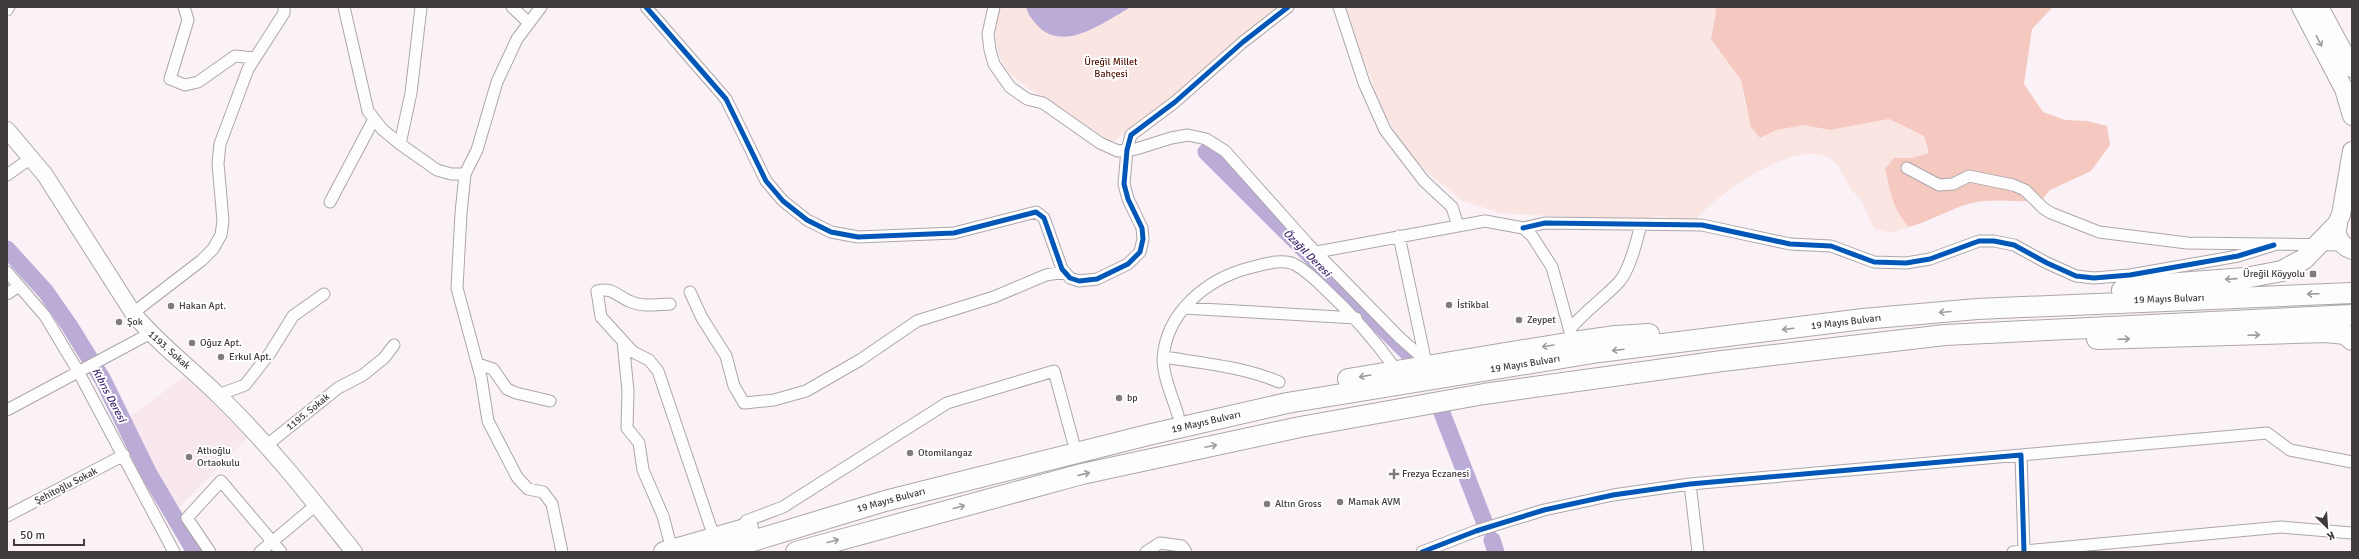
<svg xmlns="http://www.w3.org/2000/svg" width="2359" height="559" font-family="Signika,sans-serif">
<rect width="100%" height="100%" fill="#faf2f6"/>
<path fill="#f9e7f0" d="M187,375l63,60 -71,72 -20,-28 -30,-62z"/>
<path fill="#fae5e2" d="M998,7h283l-120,101 -48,34c-17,-8 -29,-19 -44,-29 -49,-30 -83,-40 -71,-106z
M1342,7h373l1,6 -4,26 29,41 4,24 15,34 17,-8 27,-5 26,5 59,-11 35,17 5,17 -17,5h-18c-4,31 -6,45 15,69l-19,6 -15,-4c-6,-9 -8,-18 -13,-27 -2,-5 -7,-8 -10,-11 -7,-9 -11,-25 -20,-31 -36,-25 -116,36 -139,62l-34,-6 -20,5 -139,-8 -39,-13 -33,-27 -22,-23 -17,-28 -12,-23 -5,-19 -22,-45z"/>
<path fill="#f5c9c0" d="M1715,7h338l-21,22 -8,55 19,28 22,8 22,1 20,5 3,19 -19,26 -41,19 -8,10c-19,3 -38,-1 -58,1 -25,2 -50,19 -75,26 -17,-19 -18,-34 -24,-58l9,-11h18l17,-5 -5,-17 -35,-17 -59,11 -26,-5 -27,5 -17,8 -9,-11 -10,-47 -30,-41 5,-26z"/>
<path fill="#baabd7" d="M1026,7h105c-27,15 -68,47 -94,18 -5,-6 -9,-10 -11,-18z"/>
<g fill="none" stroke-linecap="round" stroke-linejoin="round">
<path stroke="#baabd7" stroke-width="17" d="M1206,152l203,202
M7,249l39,43 23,33 34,55 45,92 47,80
M1442,413l42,108
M1492,540l4,12"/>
<g stroke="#aca6aa" stroke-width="13">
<path id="street" d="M184,7l4,13 -18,59 15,6 13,-3 37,-26 19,2
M344,7l24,104 14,18 18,15 37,26 14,4h14
M512,7l17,16
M541,7l-24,32 -20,43 -20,68 -12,24 -4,39 -4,75 24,89 7,44 29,56 11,12 15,3 9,12 10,48
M646,7l80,92 40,82 17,20 24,19 24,12 27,5 96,-4 82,-21 8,6 18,51 8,9 9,3 18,-2 31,-15 12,-12 3,-13 -1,-11 -14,-29 -4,-15 3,-34 4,-15 44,-33 68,-60 45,-35
M994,7l-6,27 2,16 4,14 16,23 17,12 16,4 57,40 18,8 18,-2 35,-11 17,-3 18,4 19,12 82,92 92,94 27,24
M1339,7l25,76 21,47 39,51 28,26 6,19
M7,10l2,-3
M400,144l11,-51 10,-86
M1907,168l32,17 14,-1 16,-8 44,9 12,5 18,18 8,5 48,19 88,11 156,2
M7,175l24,-17
M330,202l44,-83
M1523,228l22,-5 157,2 88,19 41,2 43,16 32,1 24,-4 49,-18h15l20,4 33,18 29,13 18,2 36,-3 108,-19 36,-11
M1399,236l27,127
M1317,252l168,-31 38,7 9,8 20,31 21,75
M7,272l38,44 33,55 96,181
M690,292l12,26 24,38 8,30 10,17 30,-3 32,-9 54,-31 57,-39 77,-24 52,-22 19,-3
M7,294l12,-8
M670,304c-14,1 -29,3 -41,-3 -13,-6 -17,-14 -32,-10l4,26 32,35 16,8 9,11 56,166
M1184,308l172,10
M133,313l69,-53 11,-11 8,-14 2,-14 -5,-58 2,-19 28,-75 36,-56v-6
M1570,329c15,-18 33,-30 49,-47 11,-12 18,-42 22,-58
M623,341l5,50 -1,37 12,15 4,27 20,46 9,34
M1164,357c38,6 80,10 115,25
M478,364l15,5 14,20 9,4 34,8
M218,395l27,-10 25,-32 23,-37 31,-22
M7,410l142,-76
M1178,415c-5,-17 -15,-38 -15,-56 3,-47 44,-80 86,-91 13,-3 33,-10 45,-4 11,6 22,16 31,25 27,25 50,51 72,82
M267,445l71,-57 25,-13 21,-17 10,-13
M2021,455l246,-22 23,17 62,12
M1690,484l8,68
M7,516l117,-61
M746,521l37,-14 164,-104 107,-32 19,70
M210,552l-23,-34 34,-37 60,71
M260,552l56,-47
M1146,552l14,-9 22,3 4,6
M1422,552l54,-21 68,-21 69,-15 77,-11 331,-29 3,96
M2013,552l268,-25 71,6"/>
</g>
<g stroke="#aca6aa" stroke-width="18">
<path id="secondary" d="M7,130l38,45 88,138c25,31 57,54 85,82 50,48 93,103 136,157"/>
</g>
<g stroke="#aca6aa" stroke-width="20">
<path id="primary" d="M2301,7l43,82 8,27
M2319,7l33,61
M2341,215l11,-64
M2341,215c-8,13 -5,29 11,35"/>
</g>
<g stroke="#aca6aa" stroke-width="22">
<path id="highway" d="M2122,290l30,-5 93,-7 37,-7 22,-12 33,-34
M2097,339l229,-7 19,2 7,6
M1348,379l225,-37 43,-6 33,-2
M664,552l84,-24
M716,552l169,-51 267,-67 135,-31 312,-51 264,-33 114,-10 375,-16
M796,552l286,-78 218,-47 184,-33 238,-33 223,-26 407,-20"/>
</g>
<use href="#street" stroke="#fefdfe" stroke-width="11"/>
<use href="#secondary" stroke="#fefdfe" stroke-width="16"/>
<use href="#primary" stroke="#fefdfe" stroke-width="18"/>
<use href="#highway" stroke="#fefdfe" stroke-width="20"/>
<g stroke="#fff" stroke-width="8">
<path id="cycleway" d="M646,7l80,92 40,82 17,20 24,19 24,12 27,5 96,-4 82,-21 8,6 18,51 8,9 9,3 18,-2 31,-15 12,-12 3,-13 -1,-11 -14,-29 -4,-15 3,-34 4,-15 44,-33 68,-60 45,-35
M1523,228l22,-5 157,2 88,19 41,2 43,16 32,1 24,-4 49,-18h15l20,4 33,18 29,13 18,2 36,-3 108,-19 36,-11
M1422,552l54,-21 68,-21 69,-15 77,-11 331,-29 3,96"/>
</g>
<use href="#cycleway" stroke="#0057b8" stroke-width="5"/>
</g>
<defs><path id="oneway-shaft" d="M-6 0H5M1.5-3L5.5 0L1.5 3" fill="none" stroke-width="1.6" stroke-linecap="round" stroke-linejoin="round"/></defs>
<g stroke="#a09c9e">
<use href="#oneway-shaft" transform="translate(2319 41) rotate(62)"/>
<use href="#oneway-shaft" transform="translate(2231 279) rotate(176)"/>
<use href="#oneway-shaft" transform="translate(2313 294) rotate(178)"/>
<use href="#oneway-shaft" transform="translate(1945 312) rotate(175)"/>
<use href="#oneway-shaft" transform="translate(1788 329) rotate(173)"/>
<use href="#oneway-shaft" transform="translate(2254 335) rotate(-2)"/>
<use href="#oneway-shaft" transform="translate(2124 339) rotate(-2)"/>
<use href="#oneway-shaft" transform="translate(1548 346) rotate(171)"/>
<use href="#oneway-shaft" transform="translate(1618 350) rotate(173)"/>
<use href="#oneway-shaft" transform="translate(1365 376) rotate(170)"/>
<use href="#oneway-shaft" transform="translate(1211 446) rotate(-12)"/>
<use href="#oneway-shaft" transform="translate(1084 474) rotate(-13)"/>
<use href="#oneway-shaft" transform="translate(959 507) rotate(-15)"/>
<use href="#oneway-shaft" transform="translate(833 541) rotate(-15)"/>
</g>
<g fill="#827a7e" stroke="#fff" stroke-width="1.5">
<rect x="2309" y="270" width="8" height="8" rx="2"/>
<circle cx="1449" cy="305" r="4"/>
<circle cx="171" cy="306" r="4"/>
<circle cx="1519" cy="320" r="4"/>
<circle cx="119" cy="322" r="4"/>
<circle cx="192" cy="343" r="4"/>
<circle cx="221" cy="357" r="4"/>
<circle cx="1119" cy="398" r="4"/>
<circle cx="910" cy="453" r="4"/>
<circle cx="189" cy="457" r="4"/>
<path d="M1392 468h4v4h4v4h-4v4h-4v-4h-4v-4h4z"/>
<circle cx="1340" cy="502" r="4"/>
<circle cx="1267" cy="504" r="4"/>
</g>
<g text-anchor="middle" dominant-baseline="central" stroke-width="4" stroke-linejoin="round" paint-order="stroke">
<g font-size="10" fill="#541405" stroke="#fff">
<text x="1111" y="62">Üreğil Millet<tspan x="1111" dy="12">Bahçesi</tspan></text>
</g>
<g font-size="10" fill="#413a3e" stroke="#fff" text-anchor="start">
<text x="2305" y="274" text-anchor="end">Üreğil Köyyolu</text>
<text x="1457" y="305">İstikbal</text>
<text x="179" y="306">Hakan Apt.</text>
<text x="1527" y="320">Zeypet</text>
<text x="127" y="322">Şok</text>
<text x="200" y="343">Oğuz Apt.</text>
<text x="229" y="357">Erkul Apt.</text>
<text x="1127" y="398">bp</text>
<text x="197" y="451">Atlıoğlu<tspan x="197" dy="12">Ortaokulu</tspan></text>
<text x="918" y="453">Otomilangaz</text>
<text x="1402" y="474">Frezya Eczanesi</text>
<text x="1348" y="502">Mamak AVM</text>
<text x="1275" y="504">Altın Gross</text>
</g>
<g font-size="10" fill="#413a3e" stroke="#fff">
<text transform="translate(2169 299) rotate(-2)">19 Mayıs Bulvarı</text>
<text transform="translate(1846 322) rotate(-7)">19 Mayıs Bulvarı</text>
<text transform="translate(169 350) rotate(42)">1193. Sokak</text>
<text transform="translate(1525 364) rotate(-9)">19 Mayıs Bulvarı</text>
<text transform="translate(308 412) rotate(-39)">1195. Sokak</text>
<text transform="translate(1206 422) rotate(-13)">19 Mayıs Bulvarı</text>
<text transform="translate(66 486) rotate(-27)">Şehitoğlu Sokak</text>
<text transform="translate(891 500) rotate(-15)">19 Mayıs Bulvarı</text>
</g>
<g font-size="11" font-style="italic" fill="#442771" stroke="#fff">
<text transform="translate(1307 253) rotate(45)">Özağıl Deresi</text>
<text transform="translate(109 395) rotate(62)">Kıbrıs Deresi</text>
</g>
</g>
<rect width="2359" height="559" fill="none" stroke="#413a3e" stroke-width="16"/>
<g transform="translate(2327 527) rotate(155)" stroke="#ffffff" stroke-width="3" paint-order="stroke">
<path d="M0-3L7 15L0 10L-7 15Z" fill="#413a3e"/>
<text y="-6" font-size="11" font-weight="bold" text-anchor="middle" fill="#413a3e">K</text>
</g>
<path d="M14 539v6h70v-6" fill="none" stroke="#413a3e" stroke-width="2"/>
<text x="20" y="539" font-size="12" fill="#413a3e" stroke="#ffffff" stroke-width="3" paint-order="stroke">50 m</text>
</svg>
